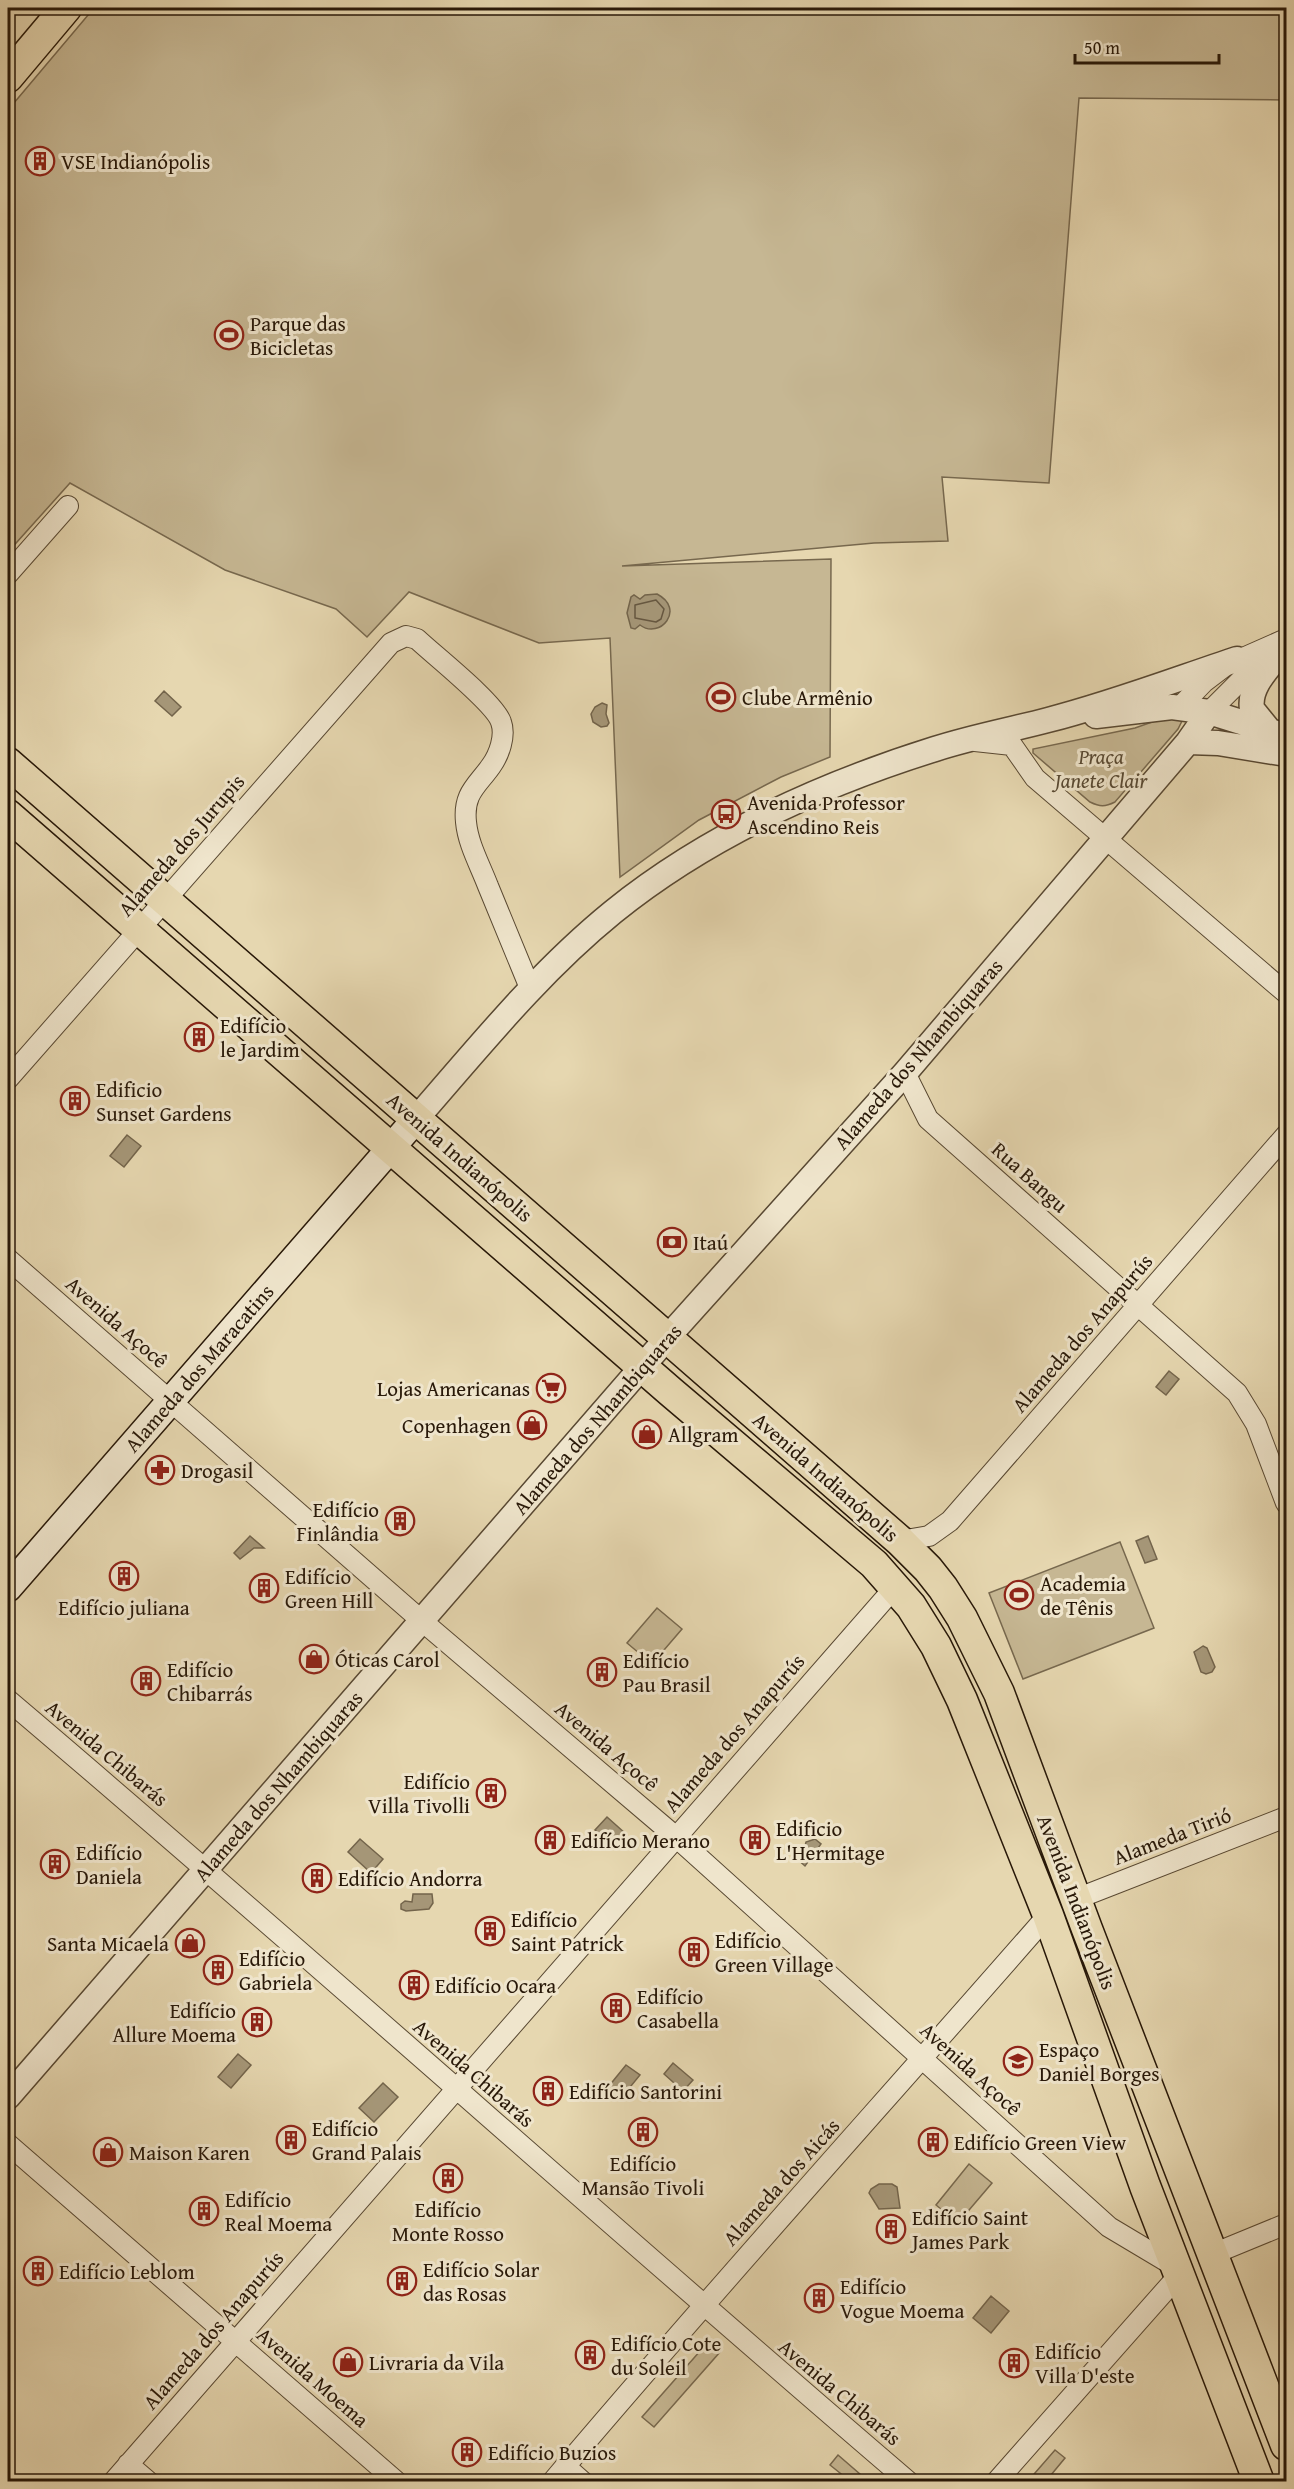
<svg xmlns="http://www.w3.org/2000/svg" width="1294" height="2489" font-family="'Gentium Book Plus',serif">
<rect width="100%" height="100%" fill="#e6d7b0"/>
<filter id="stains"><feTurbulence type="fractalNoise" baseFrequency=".00333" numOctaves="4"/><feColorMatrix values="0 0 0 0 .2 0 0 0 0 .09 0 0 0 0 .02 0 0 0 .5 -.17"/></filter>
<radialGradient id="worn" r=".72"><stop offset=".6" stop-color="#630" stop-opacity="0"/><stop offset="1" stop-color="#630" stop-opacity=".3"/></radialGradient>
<path fill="#c6b793" stroke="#77684e" stroke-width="1.5" d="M94,8h1192v92l-207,-2 -30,385 -107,-6 6,64 -74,2 -252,23 209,-7 -1,198 -49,20 -82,43 -79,57 -10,-239 -71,5 -130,-51 -42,45 -31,-28 -111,-39 -155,-87 -62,69v-442z
M1172,715l11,4 -5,10 -63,73c-10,5 -15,5 -25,0l-57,-49v-4l102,-21z
M1120,1542l34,86 -131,51 -34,-86z
M657,1608l25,21 -30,35 -25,-21z
M969,2164l23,19 -34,40 -22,-18z
M708,2342l12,10 -66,75 -12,-10z
M1055,2450l10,8 -19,23h-18z
M838,2455l30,26h-18l-20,-16z"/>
<path fill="#a59677" stroke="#73644b" stroke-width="1.5" d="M657,594c29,15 3,46 -17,31l-5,4 -4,-1 -4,-15 4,-16 3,-2 6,4 5,-4z
M164,691l17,16 -9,9 -17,-15z
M602,703l5,2 -1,9 3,9 -2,3 -6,1 -8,-5 -2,-8 4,-7z
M127,1135l14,11 -17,21 -14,-11z
M1169,1371l10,8 -13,16 -10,-8z
M250,1536l14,12h-10l-14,11 -6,-6z
M1148,1536l9,23 -12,4 -9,-22z
M1203,1646l4,2 8,19 -3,5 -6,2 -5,-2 -7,-20z
M607,1817l19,17 -12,13 -19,-17z
M360,1839l23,20 -12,14 -23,-21z
M815,1839l6,5 -16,22 -8,-7 7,-9 2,-8z
M413,1894h19l1,9 -4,6 -23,2 -5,-2v-5l4,-3 7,1z
M238,2054l13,11 -20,23 -13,-11z
M673,2063l20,17 -10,11 -19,-17z
M626,2065l14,10 -18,22 -13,-11z
M383,2083l15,14 -24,25 -15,-14z
M879,2184h13l5,3 3,21 -21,1 -10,-16 2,-4z
M991,2296l18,15 -18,22 -18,-15z"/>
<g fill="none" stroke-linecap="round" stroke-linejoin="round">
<path stroke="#665740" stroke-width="1.5" d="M656,600l8,9 -3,10 -5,3 -21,-4v-13z"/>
<g stroke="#584832" stroke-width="22">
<path id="minor" d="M8,574l60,-68
M1179,708l25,-26 21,-16 61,-27
M1209,712l39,-39 24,-16
M975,741l37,4 23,33 251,215
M905,1073l23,46 309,274 19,31 30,79
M8,1079l383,-436 15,-7 11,3c18,17 78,64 84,83 5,14 -2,33 -10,44 -14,20 -28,27 -25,56 2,22 14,43 22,64 14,34 28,68 42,102
M8,1259l414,362 254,216 433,390 67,40
M900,1541l29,-5 21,-15 336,-386
M8,1700c303,257 598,523 901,782
M1076,1899l210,-82
M8,2144l389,338
M1213,2254l73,-30
M128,2464l21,18
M565,2466l18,16
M113,2482l782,-895
M552,2482c162,-192 331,-378 496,-567
M996,2482l183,-207"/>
</g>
<g stroke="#584832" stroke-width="27">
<path id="tertiary" d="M1096,716l76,-9 37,5 77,24
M1269,730l-17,-21c-4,-24 20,-44 33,-62
M1188,742l30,1 68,11
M416,1119c63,-72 122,-146 197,-207 94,-76 207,-127 322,-163 37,-12 75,-19 113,-29 63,-16 126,-40 189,-61
M8,2097l659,-759 238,-265 283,-331 21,-30"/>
</g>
<g stroke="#281808" stroke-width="30">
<path id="secondary" d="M8,1588l408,-469"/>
</g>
<g stroke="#281808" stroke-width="33">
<path id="primary" d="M8,77l58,-69
M8,763l892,778 28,28 15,19 19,30 37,75 88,236 199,516
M8,815l663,577 203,172 37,42 25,40 26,54 86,215 97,271 114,296"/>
</g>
<use href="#minor" stroke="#efe5cc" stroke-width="20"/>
<use href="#tertiary" stroke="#efe5cc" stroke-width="24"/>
<use href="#secondary" stroke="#efe5cc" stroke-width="27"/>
<use href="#primary" stroke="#e6d7b0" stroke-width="30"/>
</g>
<defs>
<g id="building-ring" transform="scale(1.5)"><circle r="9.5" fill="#efe5cc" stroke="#8f2418" stroke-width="1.5"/><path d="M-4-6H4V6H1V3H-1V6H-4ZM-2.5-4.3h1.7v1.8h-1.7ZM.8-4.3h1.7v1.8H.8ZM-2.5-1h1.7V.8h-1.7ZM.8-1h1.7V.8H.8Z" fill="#8f2418"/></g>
<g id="stadium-ring" transform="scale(1.5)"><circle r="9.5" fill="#efe5cc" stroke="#8f2418" stroke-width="1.5"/><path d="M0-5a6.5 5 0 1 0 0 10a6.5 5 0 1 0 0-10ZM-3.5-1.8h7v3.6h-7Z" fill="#8f2418"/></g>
<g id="bus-ring" transform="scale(1.5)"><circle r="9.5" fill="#efe5cc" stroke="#8f2418" stroke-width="1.5"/><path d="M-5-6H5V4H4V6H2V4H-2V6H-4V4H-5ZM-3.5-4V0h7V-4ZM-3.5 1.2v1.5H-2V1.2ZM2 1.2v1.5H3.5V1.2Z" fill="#8f2418"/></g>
<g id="bank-ring" transform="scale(1.5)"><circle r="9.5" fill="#efe5cc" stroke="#8f2418" stroke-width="1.5"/><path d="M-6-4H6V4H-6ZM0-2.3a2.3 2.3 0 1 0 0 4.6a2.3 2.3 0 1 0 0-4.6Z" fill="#8f2418"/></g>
<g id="supermarket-ring" transform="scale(1.5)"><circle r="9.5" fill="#efe5cc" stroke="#8f2418" stroke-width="1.5"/><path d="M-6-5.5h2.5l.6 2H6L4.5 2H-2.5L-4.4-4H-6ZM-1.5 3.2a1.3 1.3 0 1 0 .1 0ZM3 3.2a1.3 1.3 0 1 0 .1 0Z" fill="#8f2418"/></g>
<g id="shop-ring" transform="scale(1.5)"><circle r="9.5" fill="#efe5cc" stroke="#8f2418" stroke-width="1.5"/><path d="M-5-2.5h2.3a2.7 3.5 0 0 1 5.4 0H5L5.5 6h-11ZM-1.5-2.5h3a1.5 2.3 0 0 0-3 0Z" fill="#8f2418"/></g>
<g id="pharmacy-ring" transform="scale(1.5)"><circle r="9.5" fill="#efe5cc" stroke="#8f2418" stroke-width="1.5"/><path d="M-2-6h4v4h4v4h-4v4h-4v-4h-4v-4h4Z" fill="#8f2418"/></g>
<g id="university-ring" transform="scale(1.5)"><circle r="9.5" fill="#efe5cc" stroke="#8f2418" stroke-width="1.5"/><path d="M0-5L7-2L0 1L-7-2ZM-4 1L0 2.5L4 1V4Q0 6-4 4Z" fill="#8f2418"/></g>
</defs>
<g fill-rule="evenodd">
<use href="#building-ring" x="40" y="161"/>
<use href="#stadium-ring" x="229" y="335"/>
<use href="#stadium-ring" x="721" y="697"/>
<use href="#bus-ring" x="726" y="814"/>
<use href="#building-ring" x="199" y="1037"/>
<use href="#building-ring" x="75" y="1101"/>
<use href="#bank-ring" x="672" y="1242"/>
<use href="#supermarket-ring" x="551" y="1388"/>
<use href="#shop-ring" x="532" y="1425"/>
<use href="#shop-ring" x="647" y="1434"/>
<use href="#pharmacy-ring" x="160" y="1470"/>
<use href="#building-ring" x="400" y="1521"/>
<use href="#building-ring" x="124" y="1576"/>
<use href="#building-ring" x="264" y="1588"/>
<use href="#stadium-ring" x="1019" y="1595"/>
<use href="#shop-ring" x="314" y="1659"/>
<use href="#building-ring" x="602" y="1672"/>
<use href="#building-ring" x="146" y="1681"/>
<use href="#building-ring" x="491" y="1793"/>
<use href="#building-ring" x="550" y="1840"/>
<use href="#building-ring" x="755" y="1840"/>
<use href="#building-ring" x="55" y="1864"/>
<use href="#building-ring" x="317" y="1878"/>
<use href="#building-ring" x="490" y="1931"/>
<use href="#shop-ring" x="190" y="1943"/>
<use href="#building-ring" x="694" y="1952"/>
<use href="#building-ring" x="218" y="1970"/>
<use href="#building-ring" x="414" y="1985"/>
<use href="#building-ring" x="616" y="2008"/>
<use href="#building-ring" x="257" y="2022"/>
<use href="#university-ring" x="1018" y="2061"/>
<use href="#building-ring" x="548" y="2091"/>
<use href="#building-ring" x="643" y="2132"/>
<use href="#building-ring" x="291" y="2140"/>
<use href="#building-ring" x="933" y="2142"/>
<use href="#shop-ring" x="108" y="2152"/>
<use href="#building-ring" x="448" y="2178"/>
<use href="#building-ring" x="204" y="2211"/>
<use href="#building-ring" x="891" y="2229"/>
<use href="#building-ring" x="38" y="2271"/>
<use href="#building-ring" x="402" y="2281"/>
<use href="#building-ring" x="819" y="2298"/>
<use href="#building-ring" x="590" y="2355"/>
<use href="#shop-ring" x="348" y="2362"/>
<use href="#building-ring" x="1014" y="2363"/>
<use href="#building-ring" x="467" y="2452"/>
</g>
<g text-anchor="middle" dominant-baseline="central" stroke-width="6" stroke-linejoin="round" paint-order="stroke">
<g font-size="21" fill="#281808" stroke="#efe5cc" text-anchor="start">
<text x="61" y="161">VSE Indianópolis</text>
<text x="250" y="323">Parque das<tspan x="250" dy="24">Bicicletas</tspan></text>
<text x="742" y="697">Clube Armênio</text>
<text x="747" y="802">Avenida Professor<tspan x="747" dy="24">Ascendino Reis</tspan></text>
<text x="220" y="1025">Edifício<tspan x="220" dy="24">le Jardim</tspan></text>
<text x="96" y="1089">Edificio<tspan x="96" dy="24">Sunset Gardens</tspan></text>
<text x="693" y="1242">Itaú</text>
<text x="530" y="1388" text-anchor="end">Lojas Americanas</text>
<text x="511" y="1425" text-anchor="end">Copenhagen</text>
<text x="668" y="1434">Allgram</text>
<text x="181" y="1470">Drogasil</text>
<text x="379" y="1509" text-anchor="end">Edifício<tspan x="379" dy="24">Finlândia</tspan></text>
<text x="285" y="1576">Edifício<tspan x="285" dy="24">Green Hill</tspan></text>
<text x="1040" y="1583">Academia<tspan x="1040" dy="24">de Tênis</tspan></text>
<text x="124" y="1607" text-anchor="middle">Edifício juliana</text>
<text x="335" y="1659">Óticas Carol</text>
<text x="623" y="1660">Edifício<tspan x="623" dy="24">Pau Brasil</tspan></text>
<text x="167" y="1669">Edifício<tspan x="167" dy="24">Chibarrás</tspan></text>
<text x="470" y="1781" text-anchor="end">Edifício<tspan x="470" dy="24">Villa Tivolli</tspan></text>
<text x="776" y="1828">Edificio<tspan x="776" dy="24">L'Hermitage</tspan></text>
<text x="571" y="1840">Edifício Merano</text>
<text x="76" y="1852">Edifício<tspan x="76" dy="24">Daniela</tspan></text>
<text x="338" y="1878">Edifício Andorra</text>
<text x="511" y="1919">Edifício<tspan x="511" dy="24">Saint Patrick</tspan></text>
<text x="715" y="1940">Edifício<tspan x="715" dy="24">Green Village</tspan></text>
<text x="169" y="1943" text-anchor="end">Santa Micaela</text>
<text x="239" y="1958">Edifício<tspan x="239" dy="24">Gabriela</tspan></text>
<text x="435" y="1985">Edifício Ocara</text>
<text x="637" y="1996">Edifício<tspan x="637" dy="24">Casabella</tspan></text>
<text x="236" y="2010" text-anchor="end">Edifício<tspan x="236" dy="24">Allure Moema</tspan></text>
<text x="1039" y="2049">Espaço<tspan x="1039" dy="24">Daniel Borges</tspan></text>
<text x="569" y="2091">Edifício Santorini</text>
<text x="312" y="2128">Edifício<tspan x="312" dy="24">Grand Palais</tspan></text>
<text x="954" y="2142">Edifício Green View</text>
<text x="129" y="2152">Maison Karen</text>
<text x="643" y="2163" text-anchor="middle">Edifício<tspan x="643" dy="24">Mansão Tivoli</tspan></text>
<text x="225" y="2199">Edifício<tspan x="225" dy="24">Real Moema</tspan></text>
<text x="448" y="2209" text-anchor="middle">Edifício<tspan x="448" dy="24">Monte Rosso</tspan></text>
<text x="912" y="2217">Edifício Saint<tspan x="912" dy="24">James Park</tspan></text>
<text x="423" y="2269">Edifício Solar<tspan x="423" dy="24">das Rosas</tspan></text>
<text x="59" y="2271">Edifício Leblom</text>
<text x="840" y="2286">Edifício<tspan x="840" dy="24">Vogue Moema</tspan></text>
<text x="611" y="2343">Edifício Cote<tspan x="611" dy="24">du Soleil</tspan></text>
<text x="1035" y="2351">Edifício<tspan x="1035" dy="24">Villa D'este</tspan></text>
<text x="369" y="2362">Livraria da Vila</text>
<text x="488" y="2452">Edifício Buzios</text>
</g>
<g font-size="21" font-style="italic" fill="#574832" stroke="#efe5cc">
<text x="1101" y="756">Praça<tspan x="1101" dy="24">Janete Clair</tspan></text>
</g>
<g font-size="21" fill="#281808" stroke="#efe5cc">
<text transform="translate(181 845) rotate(-49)">Alameda dos Jurupis</text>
<text transform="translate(918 1054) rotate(-49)">Alameda dos Nhambiquaras</text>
<text transform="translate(460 1157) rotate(41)">Avenida Indianópolis</text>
<text transform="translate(1030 1177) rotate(42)">Rua Bangu</text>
<text transform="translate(117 1322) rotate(41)">Avenida Açocê</text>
<text transform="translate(1082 1333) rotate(-49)">Alameda dos Anapurús</text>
<text transform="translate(199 1368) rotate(-49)">Alameda dos Maracatins</text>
<text transform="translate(597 1419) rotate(-49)">Alameda dos Nhambiquaras</text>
<text transform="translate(826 1477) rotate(41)">Avenida Indianópolis</text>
<text transform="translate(734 1733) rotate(-49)">Alameda dos Anapurús</text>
<text transform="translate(607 1746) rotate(40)">Avenida Açocê</text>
<text transform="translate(107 1753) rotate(40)">Avenida Chibarás</text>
<text transform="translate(278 1786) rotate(-49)">Alameda dos Nhambiquaras</text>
<text transform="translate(1172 1836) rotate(-21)">Alameda Tirió</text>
<text transform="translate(1077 1902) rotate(69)">Avenida Indianópolis</text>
<text transform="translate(971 2069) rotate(42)">Avenida Açocê</text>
<text transform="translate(474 2073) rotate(41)">Avenida Chibarás</text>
<text transform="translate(781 2182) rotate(-48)">Alameda dos Aicás</text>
<text transform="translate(213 2330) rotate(-49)">Alameda dos Anapurús</text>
<text transform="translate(313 2377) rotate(41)">Avenida Moema</text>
<text transform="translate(840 2392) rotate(40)">Avenida Chibarás</text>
</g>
</g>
<rect width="1294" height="2489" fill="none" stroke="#e6d7b0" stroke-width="30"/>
<rect x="9" y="9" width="1276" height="2471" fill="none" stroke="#281808" stroke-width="3"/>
<rect x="15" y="15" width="1264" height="2459" fill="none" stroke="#281808" stroke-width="1.5"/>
<path d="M1075 54v9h144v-9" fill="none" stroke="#281808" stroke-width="3"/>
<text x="1084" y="54" font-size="18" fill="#281808" stroke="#efe5cc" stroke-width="4.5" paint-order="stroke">50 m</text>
<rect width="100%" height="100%" filter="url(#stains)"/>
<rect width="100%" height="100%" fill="url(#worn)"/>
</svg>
